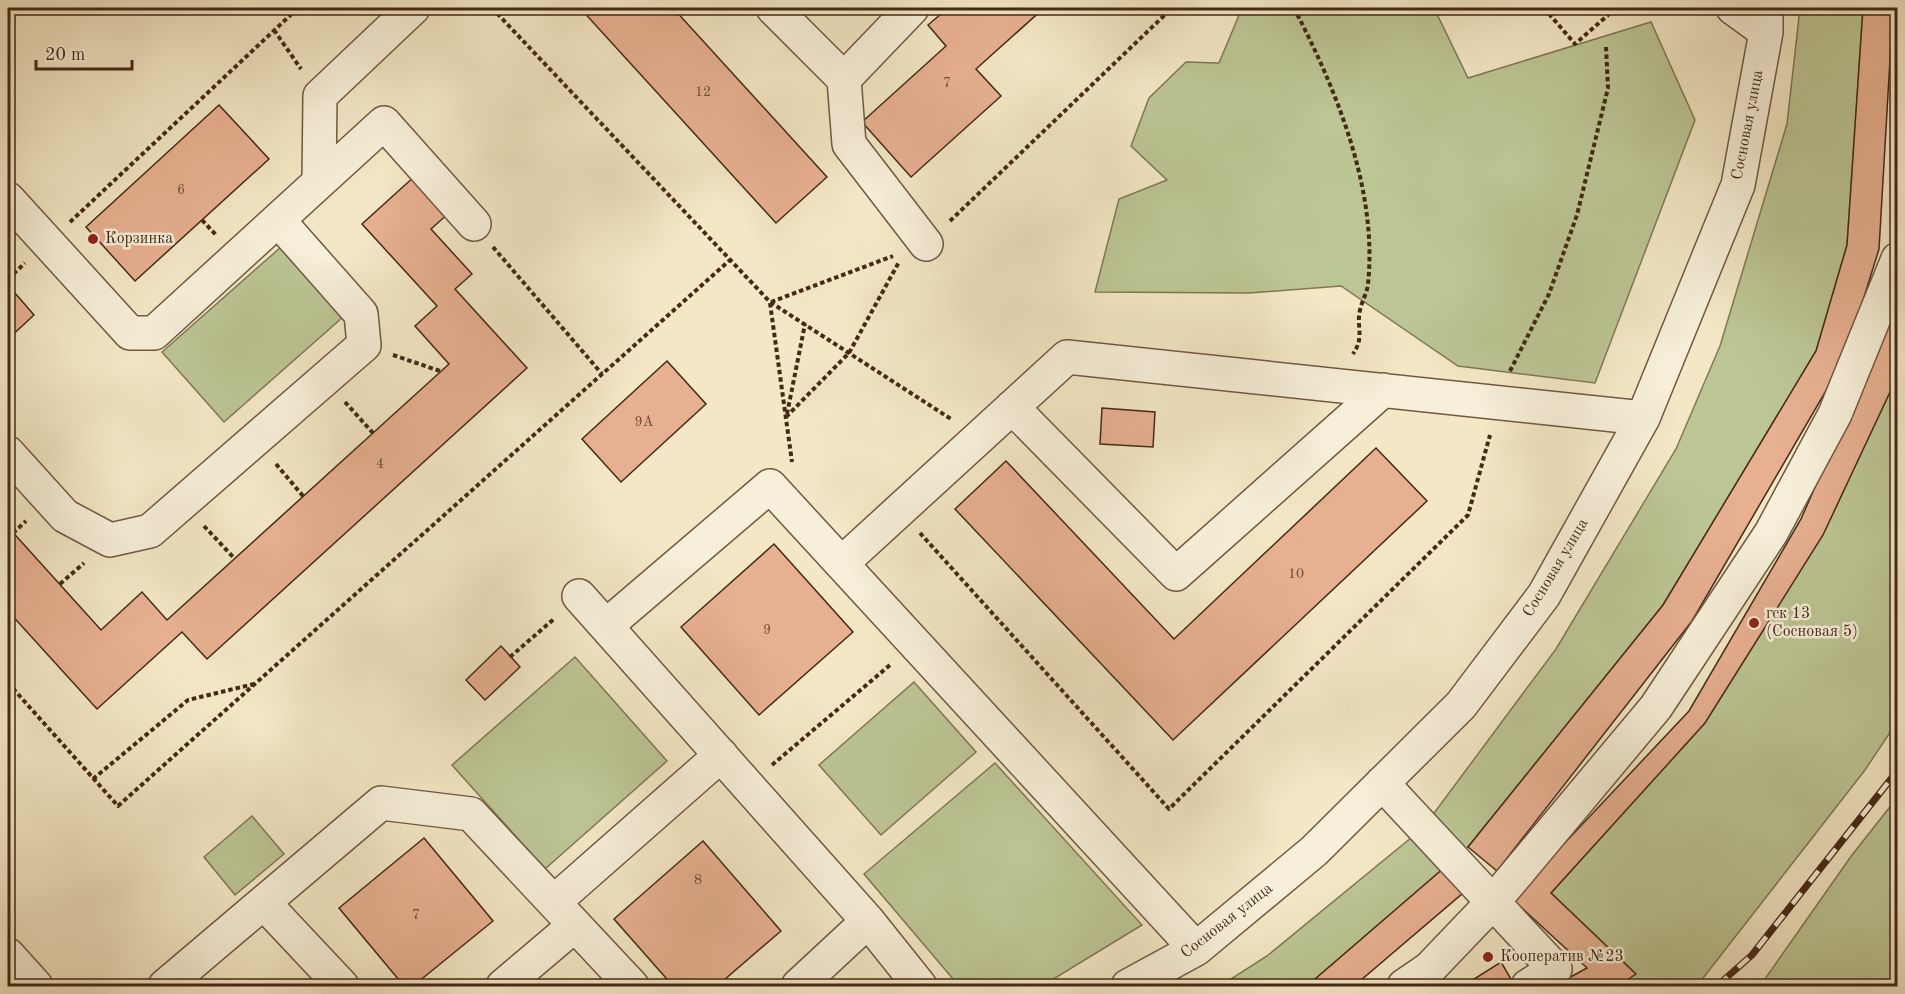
<svg xmlns="http://www.w3.org/2000/svg" width="1905" height="994" font-family="'Old Standard TT',serif">
<rect width="100%" height="100%" fill="#f3e7c5"/>
<filter id="stains"><feTurbulence type="fractalNoise" baseFrequency=".00333" numOctaves="4"/><feColorMatrix values="0 0 0 0 .2 0 0 0 0 .09 0 0 0 0 .02 0 0 0 .5 -.17"/></filter>
<radialGradient id="worn" r=".72"><stop offset=".6" stop-color="#630" stop-opacity="0"/><stop offset="1" stop-color="#630" stop-opacity=".3"/></radialGradient>
<path fill="#bcc594" stroke="#807755" stroke-width="1.5" d="M1242,8h192l34,70 183,-56 44,98 -100,263 -137,-17 -117,-80 -92,7 -154,-1 24,-93 48,-19 -36,-34 18,-48 37,-36 33,1z
M1800,8h63l-16,237 -31,106 -153,254 -195,242 -161,139h-87l47,-30 156,-128 133,-179 120,-200 44,-103 67,-222z
M281,247l62,70 -119,105 -62,-70z
M1897,375v347l-32,48 -165,212 -5,4h-77l17,-12 -84,-81 154,-170z
M575,657l92,104 -122,108 -93,-104z
M914,682l62,70 -95,83 -62,-70z
M995,763l147,162 -100,61h-83l-95,-112z
M1897,798v188h-137l92,-131z
M252,816l32,38 -49,41 -31,-38z"/>
<path fill="#e7b091" stroke="#442916" stroke-width="1.5" d="M580,8h93l154,169 -51,46z
M948,8h96l-68,61 25,27 -90,81 -49,-55 84,-76 -18,-21z
M1863,8h30l-14,241 -34,109 -153,263 -195,250 -29,-24 195,-242 153,-254 31,-106z
M219,105l50,54 -134,122 -49,-54z
M416,175l34,37 -19,17 41,45 -17,15 72,79 -320,291 -25,-27 -85,77 -89,-98v-84l93,103 41,-38 25,28 282,-256 -34,-38 22,-20 -75,-82z
M8,285l26,30 -26,24z
M1898,299v76l-75,160 -118,188 -154,170 85,81 -18,12h-64l33,-18 -75,-69 177,-188 112,-192z
M667,361l39,43 -85,78 -39,-43z
M1102,408l53,4 -2,35 -53,-3z
M1376,448l51,53 -254,239 -218,-231 51,-48 168,178z
M774,544l79,88 -94,83 -78,-88z
M501,646l19,21 -35,33 -19,-20z
M424,838l69,83 -80,65h-9l-65,-78z
M703,841l78,90 -64,55h-44l-59,-67z
M1445,867l18,26 -109,93h-47z
M1501,962l14,24h-52z"/>
<g fill="none" stroke-linecap="round" stroke-linejoin="round">
<g stroke="#705842" stroke-width="36">
<path id="minor" d="M773,8l71,71
M912,8l-68,71 5,65 77,100
M1733,8l33,24
M319,182l1,-86 93,-88
M8,199l122,134h24l230,-210 90,101
M1012,407l164,167 207,-184
M8,453l57,63 45,24 40,-9 214,-186 -3,-31 -83,-94
M842,563l225,-206 576,61
M579,596l289,325 52,65
M606,626l164,-140 426,463
M1382,783l173,186 -27,17
M554,902l167,-147
M264,903l78,83
M8,955l28,31
M165,986l216,-183 90,11 161,172
M503,986l72,-61
M798,986l70,-65
M1128,986l68,-37 118,-98 147,-146 83,-110 99,-177 95,-233 28,-153v-24
M1404,986l25,-17 64,-67 163,-195 115,-174 64,-119 63,-155"/>
</g>
<path stroke="#442916" stroke-width="4" stroke-dasharray="4.5 3" stroke-linecap="butt" d="M492,8l278,294 181,117
M1294,8c42,81 84,182 74,276 -1,9 -6,17 -8,26 -4,18 5,26 -7,44
M1544,8l31,36 41,-36
M274,30l27,39
M202,220l14,15
M950,221l222,-213
M70,222l228,-214
M493,247l109,127
M8,279l17,-16
M771,302l122,-46
M770,303l22,159
M393,355l47,16
M1510,371l39,-77 28,-79 31,-127 -2,-41
M345,402l28,31
M787,414l18,-90
M786,417l63,-64 50,-91
M276,464l27,32
M204,526l30,32
M13,533l13,-12
M920,533l249,276 299,-294 22,-80
M60,584l24,-21
M510,657l45,-39
M8,683l110,123 612,-546
M772,765l118,-100
M93,779l95,-79 66,-16"/>
<use href="#minor" stroke="#f7efd9" stroke-width="33"/>
<g stroke="#442916" stroke-width="7">
<path id="rail" d="M1717,986l35,-31 146,-185"/>
</g>
<use href="#rail" stroke="#f7efd9" stroke-width="4.5" stroke-dasharray="14" stroke-linecap="butt"/>
</g>
<g fill="#8f2418" stroke="#f7efd9" stroke-width="2">
<circle cx="93" cy="239" r="6"/>
<circle cx="1754" cy="623" r="6"/>
<circle cx="1488" cy="957" r="6"/>
</g>
<g text-anchor="middle" dominant-baseline="central" stroke-width="5" stroke-linejoin="round" paint-order="stroke">
<g font-size="14" fill="#6d4b35">
<text x="947" y="83">7</text>
<text x="703" y="92">12</text>
<text x="181" y="190">6</text>
<text x="644" y="422">9А</text>
<text x="380" y="464">4</text>
<text x="1296" y="574">10</text>
<text x="767" y="630">9</text>
<text x="698" y="880">8</text>
<text x="416" y="915">7</text>
</g>
<g font-size="16" fill="#442916" stroke="#f7efd9">
<text transform="translate(1748 125) rotate(-79)">Сосновая улица</text>
<text transform="translate(1556 568) rotate(-59)">Сосновая улица</text>
<text transform="translate(1227 921) rotate(-38)">Сосновая улица</text>
</g>
<g font-size="16" fill="#442916" stroke="#f7efd9" text-anchor="start">
<text x="105" y="239">Корзинка</text>
<text x="1766" y="614">гск 13<tspan x="1766" dy="18">(Сосновая 5)</tspan></text>
<text x="1500" y="957">Кооператив №23</text>
</g>
</g>
<rect width="1905" height="994" fill="none" stroke="#f3e7c5" stroke-width="30"/>
<rect x="9" y="9" width="1887" height="976" fill="none" stroke="#442916" stroke-width="3"/>
<rect x="15" y="15" width="1875" height="964" fill="none" stroke="#442916" stroke-width="1.5"/>
<path d="M36 60v9h96v-9" fill="none" stroke="#442916" stroke-width="3"/>
<text x="45" y="60" font-size="18" fill="#442916" stroke="#f7efd9" stroke-width="4.5" paint-order="stroke">20 m</text>
<rect width="100%" height="100%" filter="url(#stains)"/>
<rect width="100%" height="100%" fill="url(#worn)"/>
</svg>
